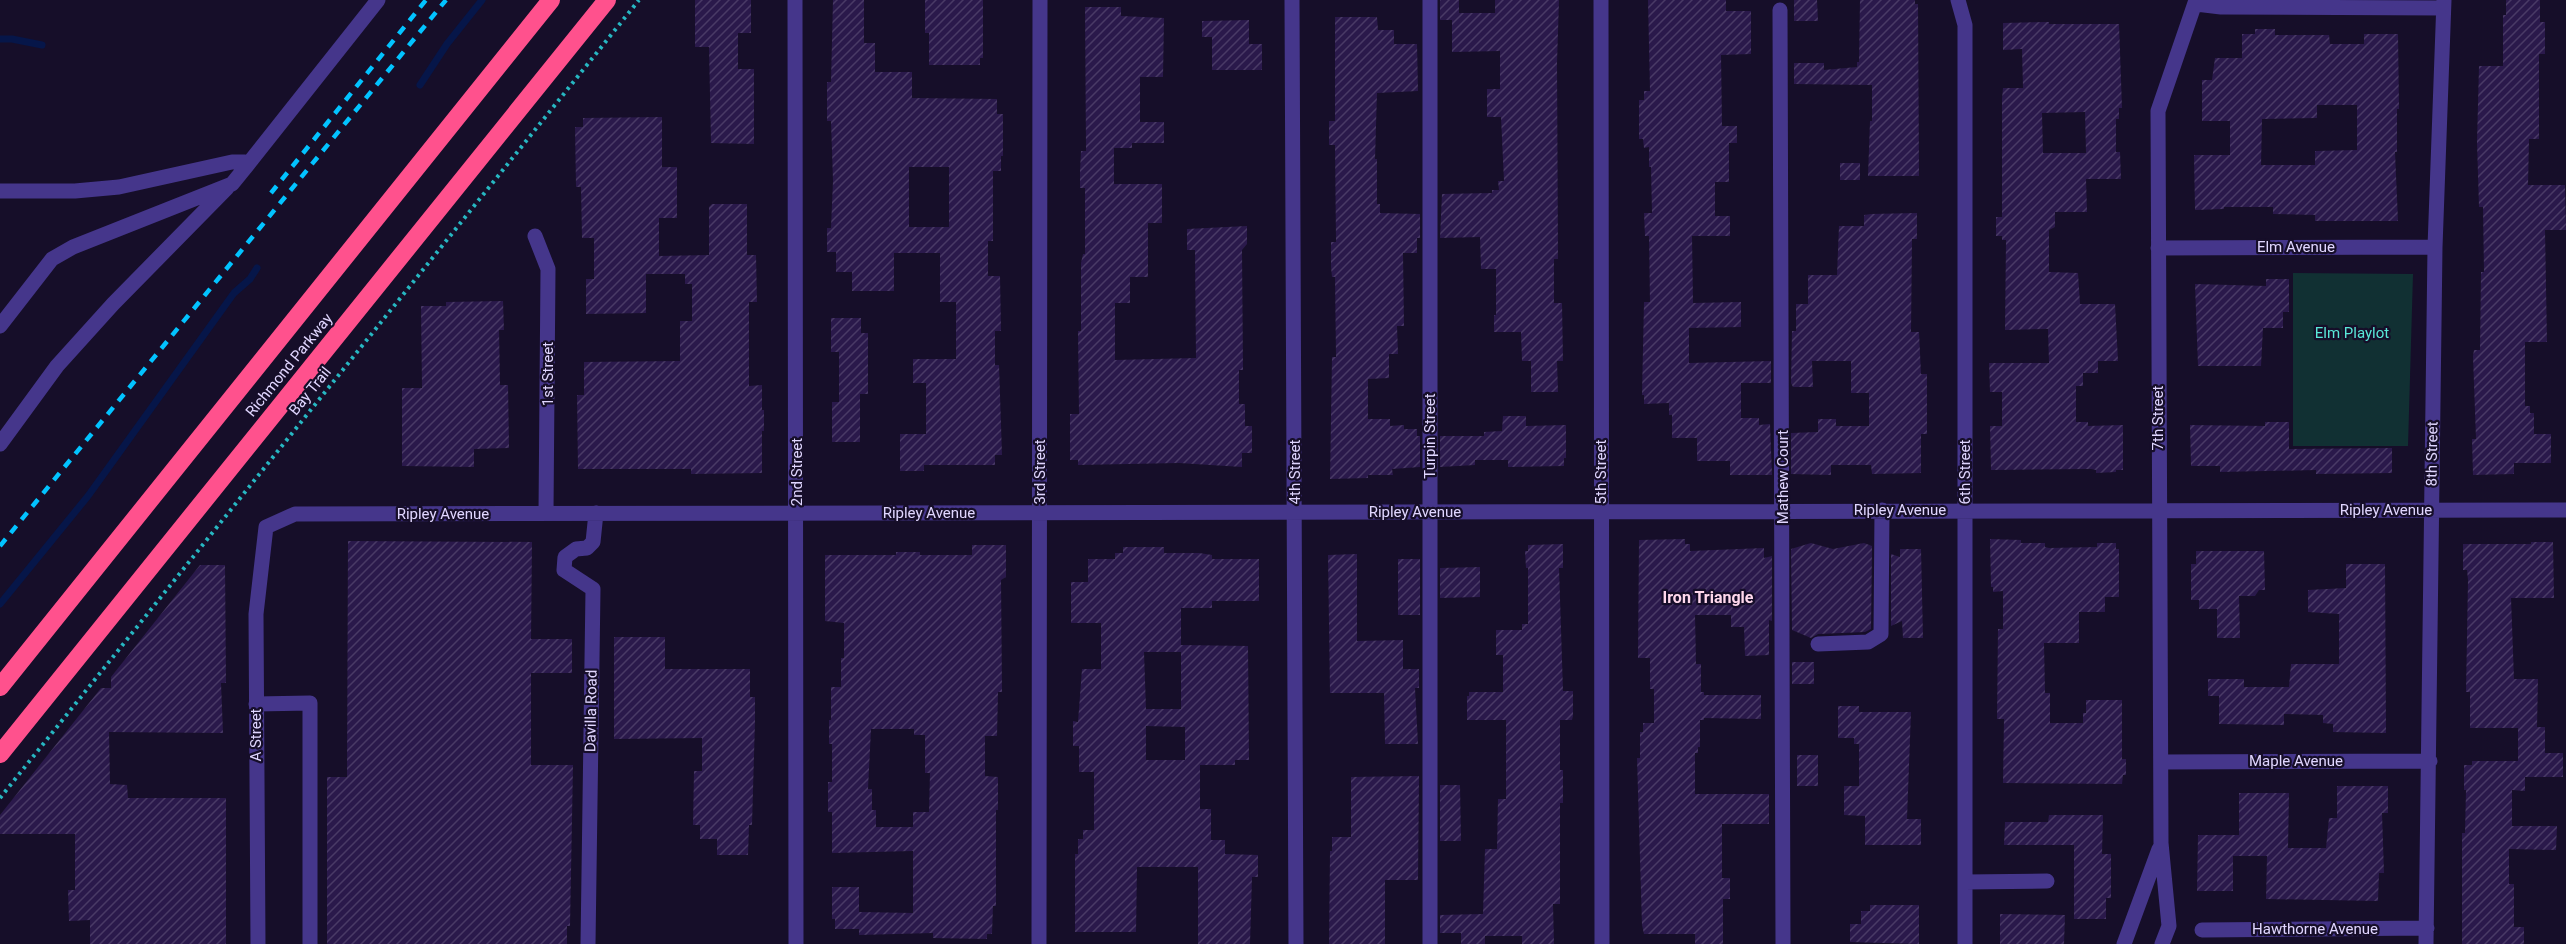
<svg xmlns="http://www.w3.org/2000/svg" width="2566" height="944" font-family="Roboto,sans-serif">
<defs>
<pattern id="building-hatch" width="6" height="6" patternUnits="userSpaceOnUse" patternTransform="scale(1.5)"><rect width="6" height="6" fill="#2a194b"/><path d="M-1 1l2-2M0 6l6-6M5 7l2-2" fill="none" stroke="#493a66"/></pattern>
</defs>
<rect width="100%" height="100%" fill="#160e29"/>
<path fill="#113033" d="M2293,273l120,1 -5,172h-115z"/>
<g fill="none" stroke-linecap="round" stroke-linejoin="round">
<path stroke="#061649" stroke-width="7" d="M0,39h12l30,6
M420,85l27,-41 35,-44
M0,604l88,-108 146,-203 16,-14 7,-11"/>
</g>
<path fill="url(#building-hatch)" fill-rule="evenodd" d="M695,0h56v33h-13v36h16v75l-43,-1 -2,-96h-14z
M833,0h31v43h11v29h37v26l85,1v15h6v42h-2v15h-8v70h-5v35h12l1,55h-6v34h4l3,90h-7v10h-71v6h-24v-37h26v-51h-13v-24h43v-57h-16v-49h-46v38h-42v-19h-16v-20h-9v-24h4l2,-47 -2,-60h-4v-39h4zM909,167h40v60h-40z
M925,0h58v58h-3v7h-51v-32h-4z
M1440,0h19v13h36v-13h64l-2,63 1,196h-4v44h8l1,58h-6l1,31h-27v-31h-9l-1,-29h-27v-17h2v-46h-15l-1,-32 -40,1 2,-44 50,-1v-3h7l-1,-9h6l-3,-64h-14v-28h13v-38l-48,1v-32h-12z
M1648,0h78v11h25v43l-30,1 1,71h15v17h-8v39h-14v34h15v20h-38l1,67 48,-1v25l-52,1v35l82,-2v22h-30v35h18v7l11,-1 2,51h-42v-14h-33v-23h-25v-23h-3v-12l-25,1v-9h-2l2,-93h6l-1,-66h-4l-1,-23h8l-1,-46h-2v-20l-5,1 -1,-9h-4v-39h5v-9h6z
M1794,0h23l1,21h-24z
M1860,0h55v4h3l1,172h-51l2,-55h2v-36l-78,-1v-21h30v7l33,-3v-5h2z
M2506,0h34v22h5v32h-6v85h-10l-1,46h37l1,45h-21l2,112h-22v64h5v7h4v21h17v29h-37v11l-41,1 -1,-36h4l-3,-83 1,-6h6l1,-78h3l-1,-65h-4l-2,-65 2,-76h24v-51h3z
M1085,7h36v9l43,2 -1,59h-23v45h24v21h-32v5h-18v36h48v39h-14v54h-18v26h-15v57l81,-2 -1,-108h-8v-21l60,-3v18l-5,6 1,120h-4v34h6v22h7v27h-10v14l-63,-4 -101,2v-5h-8v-46h9l-1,-83h3v-68l2,-9h2v-66h-5v-17l1,-20h5z
M1335,17h42l1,13h16v14h23l1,47 -41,2 -2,66h2v45h3v9l40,1v24h-3v15h-14l1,73h-7l1,28h-9v24l-21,1v40h22v7l14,-1v4h13v7h3v31l-28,2 1,6h-25v3l-38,1 2,-122h4l-1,-80h-3l-1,-10v-25h5l-1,-97h-6v-24h6z
M1249,20v24h13v26h-50v-33h-10v-16z
M2049,22v2h70l3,84h-3v11h-3v33h4l1,27h-35l1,33h-32v15l-6,3v42l29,1 2,31h35l3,57h-20v12h-15v13h-7v36h12v4l35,-1v45h-7v2l-20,1v-3l-5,-1 -100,1 -1,-44h12v-34h-12l-1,-29h60l-1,-34 -43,1 1,-90h-4v-4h-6v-19h6v-118l1,-11h20l-1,-39 -19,1v-27zM2085,112l1,41h-43l-1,-40z
M2255,29h20v6h54l1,9h34v-10h34l1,75h-2v43h-2l3,69h-83v-6l-42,-1v-7h-49v2l-29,1 -1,-55h36v-34h-28v-41h10l3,-22h27v-24h13zM2317,105h40v45l-42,1v14h-54l1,-46 55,-1z
M662,117v50h15v51h-18v38l50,-1v-48l3,-3h35v51h9l1,47h-8v84l13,-1v25h2v21h-2v42l-71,1v-5h-113l-1,-74h7v-33l96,-1v-40h12v-37h-7v-10h-39v39l-60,1v-35h8v-41h-12l-1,-51h-5l-1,-60h8v-9z
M1840,163h20v17h-20z
M1917,213v26h-5l-1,93h8l2,42h6v60h-6v39l-49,1 -1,-9h-40v10l-40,-1v-41l27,-1v-13h18v7h33v-33h-18v-32h-39l1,26h-20l-2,-4 1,-52h4v-27h12v-29h29l2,-49h25v-11l7,-1z
M2266,279h23v33h-6v16h-20l-2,38h-63l-3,-82 71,2z
M503,301l1,29h-5l1,55h8l1,63 -35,1v18l-72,-1v-78h20l-1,-82h25v-4z
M831,318h30v15h7v61h-8v48h-28v-40h7v-50h-8z
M1503,416h23v10l40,-1v33h-2v8l-56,1v-7h-33v5l-35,2v-31h44v-4l18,-1z
M2265,422h24v27l103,-1v25l-76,1v-4l-96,2v-6h-29l-1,-41 75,1z
M1685,539v5h5v7l74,-3v10l8,-2v65l-3,-1v35l-24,1 -1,-29h-13v-12h-36l1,49h5v28h3v3h57v24l-57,-1v2h-4v27h-2v6h-3v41h74v30h-47v54h8v21h-7v45h-28v-10h-51l-2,-9 -5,-167h3v-26h3v-9h11v-34h-4v-31h-12l1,-118z
M1990,539l31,1v3h24v4l4,1 48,-1v-4h19v6h3v48h-14v15h-26v31h-35l1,50h5v30h33v-10h3v-13h36v59h4v16h-3l-1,9 -119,-1 1,-64h-7l1,-90h5v-38l-10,1v-5h-2z
M348,541l184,1 -1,97h41v34h-41v92h42l-3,161h-3v18h-240v-167h20z
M2531,542h22l1,56h-43l3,81h24l-1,48h8v26h18v24h-38v14l-13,-1v36h45l-1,24 -47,-1v35h5v43h10v17h-62v-111h3l1,-43h-2v-25h8v-4h46v-33h-48v-36h-4l2,-112 -1,-10h-4v-26h68z
M1811,543l22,6 31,-6 8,3 -1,83 -6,3 -47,2 -7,4 -19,-8 -1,-81z
M1563,544v24h-4l4,123h10v25l-1,4h-12v50h3v33h-3v101h-7l1,40h-32v-8h-37v8h-24v-11h-21v-18l43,-1 2,-65h12l1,-50h8v-79h-39v-24h2v-4h34v-37h-7v-25h26v-6h6v-56h-2l-1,-17h3v-6z
M972,545h34v32l-5,3 1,112h-4l-1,44h-12v40l13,1v33h-2v96h-3l-1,28h-5v5l-54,-1v-5l-74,2v-6h-24v-10h-3v-32h27v25l54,1v-62l-81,2v-41h-4v-30h4v-38h-3v-24h2v-33h10v-29h3v-35l-19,-2v-66h71v-3h24v3h52zM871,729h43v6h11v38h5l-1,39h-16v15h-37v-17h-4v-21h-4z
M1123,547h41v6h35l13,2v4h47v42h-47v7h-31v44h-37l2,57h35v-64l67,1 1,114h-14v5h-35v44h11v31h14v14l33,1v22h-6l-2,67h-52v-77h-61l-1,65h-61v-78h3v-15h5v-9h11v-58h-15v-26h-6v-25l5,1 4,-53h19v-46h-30v-41h17v-23h27v-6h8zM1146,726l39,1v33h-39z
M1900,549h21l2,89h-20l-1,-17 -11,5v-72l9,3z
M2196,551h68l1,39h-6l-4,6h-16l1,42h-23v-29h-18v-9h-8v-36h5z
M1357,554v87l46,-1v29h16v19h-4l3,56h-33l-1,-51h-54l-2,-138z
M1398,559h22v56h-22z
M2346,564h39l1,169 -53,-1v-8l-10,-1v-8l-39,-1v11l-65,-1v-28h-11v-17h36v8h45l2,-23h48v-50l-31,-2v-22l38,-2z
M200,565h25l1,118h-5l2,50 -114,-1 1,52 17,1 1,13h98v146h-136v-24l-21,1 -1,-31h7v-56h-75v-19l101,-127h10v-11z
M1480,567v30l-40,1v-30z
M614,637h51v32h85v28h5v24l-3,104h-3l-1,30h-31v-16h-17v-14h-7l1,-54h8v-33l-88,1z
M1792,662h22v22h-22z
M1838,706h21v6h52l-4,107h14v26h-56v-29l-21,-1v-29h15v-42h-5v-6h-16z
M1797,755h21v31h-21z
M1419,776l-1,104h-33v64h-56l1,-93h2v-14h19v-60z
M1440,785h20l1,56h-21z
M2337,786h51v27h-6l2,60h-5l-1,28 -112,-2 1,-43h-34v35h-36l1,-56h41v-42h50l-1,55h38l3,-30h8z
M2049,815h54l-1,39h9v44h-5v21h-32v-74h-70l1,-23h43z
M1870,905h49v39l-69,-2v-18h11v-13h9z
M2000,914l65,1 -1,29h-64z"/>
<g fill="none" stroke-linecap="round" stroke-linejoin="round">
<path stroke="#27b7c2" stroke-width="4" stroke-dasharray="3 4.5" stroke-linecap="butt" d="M0,798l639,-798"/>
<path stroke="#45368b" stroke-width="15" d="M795,0l1,944
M1292,0l4,944
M1601,0l1,944
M1958,0l7,25v919
M2196,4l25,3 222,1
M1780,10l3,934
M245,168l133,-168
M0,191h75l44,-4 113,-25h13v6l-13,16 -159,63 -21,12 -52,67
M535,236l13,33 -2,244
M2158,248l277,-1
M0,444l57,-78 56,-62 114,-116
M1818,644l50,-2 13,-8 1,-124
M256,704l54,-1v241
M2162,762l268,-1
M1965,882l82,-1
M2202,930l225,-2
M258,944l-2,-330 10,-87 29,-13 2271,-4
M588,944l5,-355 -29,-19 1,-13 11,-8 11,-1 6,-6 3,-29
M1039,944l1,-944
M1430,944v-944
M2124,944l35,-95
M2162,944l7,-18 -8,-83 -3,-732 38,-111
M2426,944l9,-697 9,-247"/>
<path stroke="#ff518d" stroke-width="18" d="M0,687l551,-687
M0,754l607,-754"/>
<path stroke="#02c3ff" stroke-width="4.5" stroke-dasharray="9 8" stroke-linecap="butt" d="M271,193l155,-193
M0,546l446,-546"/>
</g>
<g text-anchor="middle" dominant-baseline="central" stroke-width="4.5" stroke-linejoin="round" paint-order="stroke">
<g font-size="15" fill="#e0d6ff" stroke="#160e29">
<text x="2296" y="247">Elm Avenue</text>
<text transform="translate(289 365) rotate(-51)">Richmond Parkway</text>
<text transform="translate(548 374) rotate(-90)">1st Street</text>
<text transform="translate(310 391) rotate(-51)">Bay Trail</text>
<text transform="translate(2158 418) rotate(-90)">7th Street</text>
<text transform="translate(1430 436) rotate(-90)">Turpin Street</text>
<text transform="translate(2432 454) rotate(-89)">8th Street</text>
<text transform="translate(797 472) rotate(-90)">2nd Street</text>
<text transform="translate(1040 472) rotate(-90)">3rd Street</text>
<text transform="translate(1295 472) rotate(-90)">4th Street</text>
<text transform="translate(1601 472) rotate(-90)">5th Street</text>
<text transform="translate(1965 472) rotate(-90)">6th Street</text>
<text transform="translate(1783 477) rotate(-90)">Mathew Court</text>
<text x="1900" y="510">Ripley Avenue</text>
<text x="2386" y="510">Ripley Avenue</text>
<text x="1415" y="512">Ripley Avenue</text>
<text x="929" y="513">Ripley Avenue</text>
<text x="443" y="514">Ripley Avenue</text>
<text transform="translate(591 711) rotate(-89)">Davilla Road</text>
<text transform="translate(256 735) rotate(-90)">A Street</text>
<text x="2296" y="761">Maple Avenue</text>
<text x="2315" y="929">Hawthorne Avenue</text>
</g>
<g font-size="15" fill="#59e8d8" stroke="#160e29">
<text x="2352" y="333">Elm Playlot</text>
</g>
<g font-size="16" font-weight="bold" fill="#ffd8ec" stroke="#160e29">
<text x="1708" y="597">Iron Triangle</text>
</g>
</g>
</svg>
